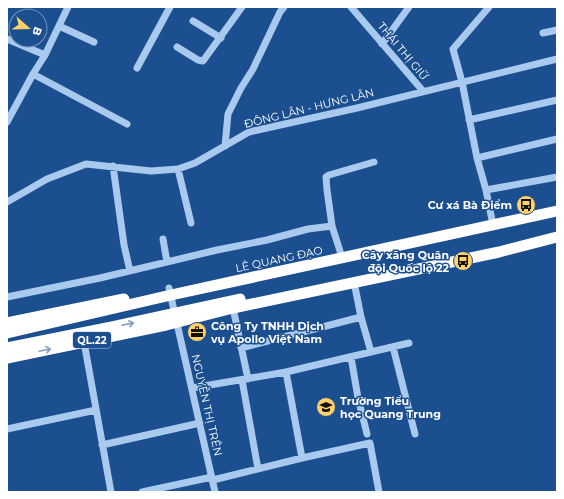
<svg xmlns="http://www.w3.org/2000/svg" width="564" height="499" font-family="Montserrat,sans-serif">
<rect width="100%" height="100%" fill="#1b4f8f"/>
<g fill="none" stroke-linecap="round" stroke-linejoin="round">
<path stroke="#a9c9ee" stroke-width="7" d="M351,7l72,84
M489,7l-36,42 9,33 15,76 9,32 7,35
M193,21l28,17
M59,26l35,16
M543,33l14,-3
M7,39l38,16
M382,44l27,-37
M177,47l21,13 5,1 39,-54
M137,68l33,-61
M33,74l94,50
M469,120l88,-20
M7,122l26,-48 12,-19 23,-48
M225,146l3,-32 13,-26 12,-19 27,-57 4,-5
M477,158l80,-19
M113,166l11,79 6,26
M178,169l13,54
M486,190l71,-13
M7,202l40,-23 39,-15 65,7 27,-2 17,-6 54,-31 108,-24 200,-49
M163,239l4,23
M340,251l-8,-25 -5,-36 -1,-13 3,-2 45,-13
M354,282l7,35
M169,288l46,204
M7,297l93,-19 117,-28 50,-10 41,-11 24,-3
M233,308l15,71
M84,342l27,150
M393,347l22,87
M241,348l120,-31 10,35
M351,357l7,41 9,36
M286,372l123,-29
M242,380l16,89
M192,388l94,-16 16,86
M7,429l89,-19
M102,445l98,-22
M213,480l89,-22 68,-15 9,49
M142,492l70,-15"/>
<path stroke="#fff" stroke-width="11" d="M7,323l117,-24
M7,333l164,-38 386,-84
M7,348l105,-21 128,-28
M7,358l159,-33 67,-17 266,-56 58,-15"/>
</g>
<defs><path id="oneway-shaft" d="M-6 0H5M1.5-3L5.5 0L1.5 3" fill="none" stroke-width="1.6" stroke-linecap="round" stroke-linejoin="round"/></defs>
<g stroke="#829ec1">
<use href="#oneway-shaft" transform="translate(128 324) rotate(-12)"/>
<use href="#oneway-shaft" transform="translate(45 350) rotate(-12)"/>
</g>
<defs>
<g id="bus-disc" transform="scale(1)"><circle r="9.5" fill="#ffd166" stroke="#1b4f8f"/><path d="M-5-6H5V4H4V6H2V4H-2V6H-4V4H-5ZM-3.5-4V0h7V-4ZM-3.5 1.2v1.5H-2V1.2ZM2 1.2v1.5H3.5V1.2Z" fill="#111"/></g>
<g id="office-disc" transform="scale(1)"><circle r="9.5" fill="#ffd166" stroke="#1b4f8f"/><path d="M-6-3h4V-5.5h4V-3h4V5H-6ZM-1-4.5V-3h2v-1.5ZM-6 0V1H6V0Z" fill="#111"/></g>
<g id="school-disc" transform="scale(1)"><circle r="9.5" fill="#ffd166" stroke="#1b4f8f"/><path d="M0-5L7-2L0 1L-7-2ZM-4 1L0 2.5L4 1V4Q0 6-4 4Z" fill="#111"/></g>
</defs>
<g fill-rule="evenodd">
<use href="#bus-disc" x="526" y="205"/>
<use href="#bus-disc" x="463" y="261"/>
<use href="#office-disc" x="197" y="332"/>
<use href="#school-disc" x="326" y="407"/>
</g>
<g text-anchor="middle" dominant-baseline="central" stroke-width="3" stroke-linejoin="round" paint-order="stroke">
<rect fill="#1b4f8f" stroke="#bbcadd" stroke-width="1" x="73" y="332" width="38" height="16" rx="3"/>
<g font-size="10" font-weight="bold" fill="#fff">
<text x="92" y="340">QL.22</text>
</g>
<g font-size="11" fill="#fff" stroke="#1b4f8f">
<text transform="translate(403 51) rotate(50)">THÁI THỊ GIỮ</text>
<text transform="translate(309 108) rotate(-14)">ĐÔNG LÂN - HƯNG LÂN</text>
<text transform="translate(279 259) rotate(-12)">LÊ QUANG ĐẠO</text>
<text transform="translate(207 405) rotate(77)">NGUYỄN THỊ TRÊN</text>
</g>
<g font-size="11" font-weight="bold" fill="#fff" stroke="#1b4f8f" text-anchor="end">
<text x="512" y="205">Cư xá Bà Điểm</text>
<text x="449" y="255">Cây xăng Quân<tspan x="449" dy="13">đội Quốc lộ 22</tspan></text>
<text x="211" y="326" text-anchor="start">Công Ty TNHH Dịch<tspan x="211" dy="13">vụ Apollo Việt Nam</tspan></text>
<text x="340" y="401" text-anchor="start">Trường Tiểu<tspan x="340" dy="13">học Quang Trung</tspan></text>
</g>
</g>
<rect width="564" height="499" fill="none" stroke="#ffffff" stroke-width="16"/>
<g transform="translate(28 28) rotate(110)"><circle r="19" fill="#1b4f8f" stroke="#7695bc"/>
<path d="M0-3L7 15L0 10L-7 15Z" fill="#ffd166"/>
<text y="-6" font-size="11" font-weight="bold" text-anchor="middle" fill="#ffffff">B</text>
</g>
</svg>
